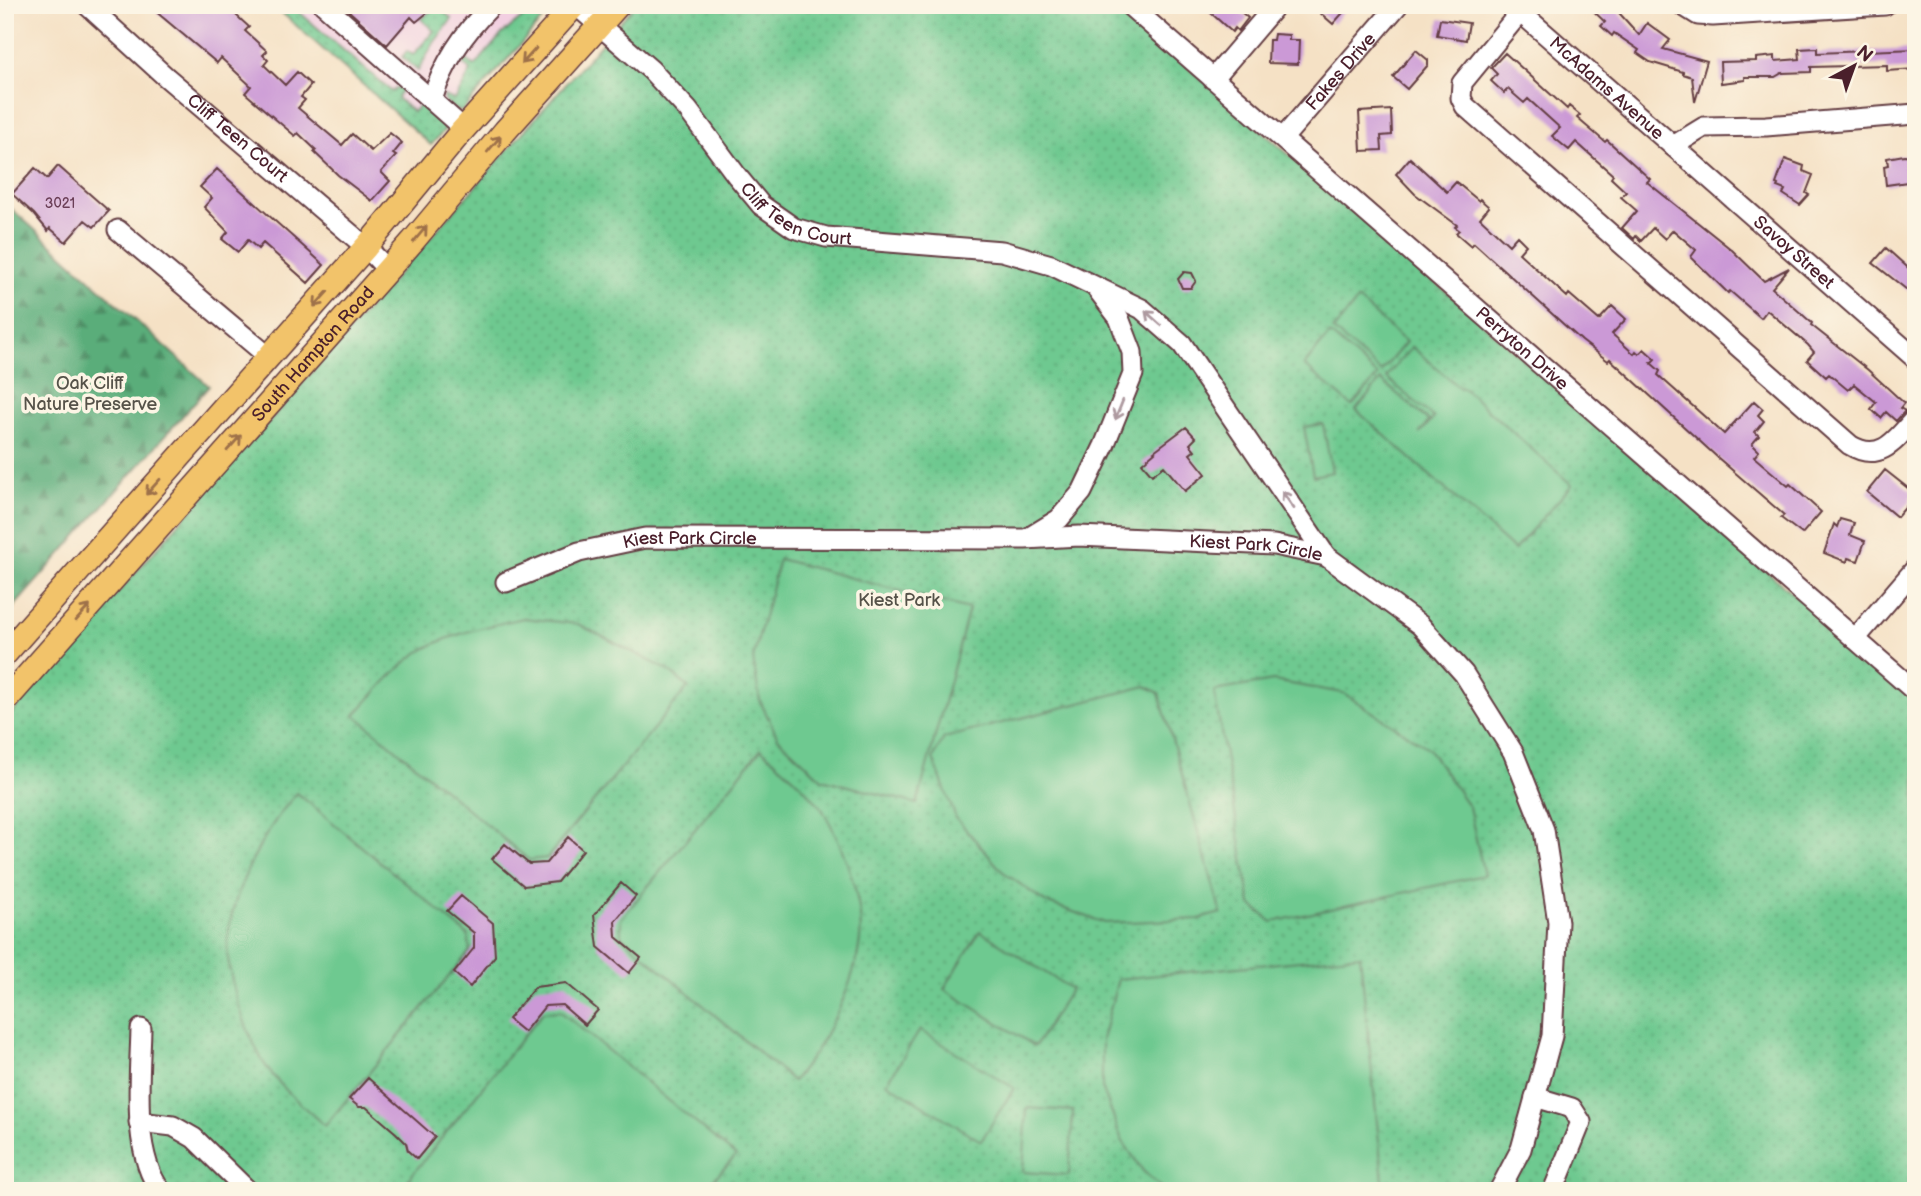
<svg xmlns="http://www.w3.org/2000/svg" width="1921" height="1196" font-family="'Balsamiq Sans',sans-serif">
<defs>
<pattern id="grass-dots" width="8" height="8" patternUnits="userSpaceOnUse" patternTransform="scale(1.75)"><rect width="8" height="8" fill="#6ec990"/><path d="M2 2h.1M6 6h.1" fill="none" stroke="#61ac7c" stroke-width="1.8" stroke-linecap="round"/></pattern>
<pattern id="forest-firs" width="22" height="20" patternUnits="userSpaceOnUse" patternTransform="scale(1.75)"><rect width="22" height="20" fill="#5aad7a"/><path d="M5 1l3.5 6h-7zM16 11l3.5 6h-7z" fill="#4c8c64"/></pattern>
</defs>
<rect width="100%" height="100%" fill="#fcf5e5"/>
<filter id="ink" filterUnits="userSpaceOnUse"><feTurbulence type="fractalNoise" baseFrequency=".0143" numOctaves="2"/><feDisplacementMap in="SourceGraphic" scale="14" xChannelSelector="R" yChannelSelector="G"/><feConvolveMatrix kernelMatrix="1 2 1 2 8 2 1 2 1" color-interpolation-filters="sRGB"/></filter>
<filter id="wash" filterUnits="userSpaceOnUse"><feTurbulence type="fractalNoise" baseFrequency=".00686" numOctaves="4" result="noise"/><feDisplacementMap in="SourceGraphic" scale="28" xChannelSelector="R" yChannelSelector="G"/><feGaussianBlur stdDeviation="1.57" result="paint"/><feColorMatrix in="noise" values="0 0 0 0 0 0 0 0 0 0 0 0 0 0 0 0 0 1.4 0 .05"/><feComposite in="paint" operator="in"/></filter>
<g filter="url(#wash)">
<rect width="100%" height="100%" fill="#f5e1c5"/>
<path fill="#f2cfe1" d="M273,5h278l-120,140z"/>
<path fill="url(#grass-dots)" stroke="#5c745e" stroke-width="2" d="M273,5h18l101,87 6,-6 5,1 -6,11 16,14 8,-9 26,24 -16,18z
M538,5h17l-93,106h-6l-12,-11v-4l11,4 16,-29 -8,-7 1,-3 3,-1 8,6 27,-32z
M635,5h482l799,696v490h-1911v-470z
M437,6l15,13 -18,24 -16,28 -16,-14 5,-6 6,4 21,-24 -13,-12z"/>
<path fill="url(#forest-firs)" stroke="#526652" stroke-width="2" d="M5,203l204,183 -204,231z"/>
<path fill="#6ec990" stroke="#5c745e" stroke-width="2" d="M1358,300l48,42 -25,30 -48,-42z
M1330,334l48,42 -26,30 -48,-41z
M1412,347l48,41 2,-1 110,98 -58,65 -158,-140 25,-30 48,41 -10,13 15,-16 -48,-41z
M1323,424l9,48 -19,4 -9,-49z
M779,559l190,50 -52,195 -95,-25 -44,-41 -18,-37 -7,-42z
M523,618l55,6 88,45 22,18 -141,171 -18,2 -174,-145c18,-20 41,-47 63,-62 29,-19 72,-27 105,-35z
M1273,681l70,12 85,55 41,59 15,68 -212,47 -21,-17 -37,-214z
M1146,686l13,7 62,220 -22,6 -94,4 -60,-21 -43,-31 -46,-53 -23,-60 11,-20z
M761,749c19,16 52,44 64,65 16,28 31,69 35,101 6,53 -33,127 -67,166l-172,-145v-17z
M297,793l171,142 2,16 -145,175c-19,-17 -51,-44 -63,-66 -16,-30 -30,-68 -34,-102 -5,-53 34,-126 69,-165z
M980,931l91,58 -36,57 -91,-57z
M1360,955l24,236h-219l-22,-20 -21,-31 -20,-53v-47l16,-61z
M560,1011l176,145 -34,35h-293l-6,-5 140,-174z
M920,1030l94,58 -33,53 -94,-58z
M1027,1108l46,3 -4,64 -46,-3z"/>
<g id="blocks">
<path fill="#cb99d6" d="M148,5h77l24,22 -4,4 22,20 -4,4 5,5 -4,5 21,20 12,-13 14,13 -10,12 4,3 -7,8 44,37 10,-11 19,17 19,-18 12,10 -9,11 3,2 -15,16 9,9 -18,20 -34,-26 -24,-23 2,-2 -18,-17 -3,3 -50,-43 6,-7 -30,-28 -4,5z
M354,5h83l-21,17 -5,-5 -24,28 -38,-34z
M1202,5h31l15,13 -10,13 -3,-3 -3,4z
M1311,5h39l-17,19z
M1587,5h25l27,30 8,-12 23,17 -7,9 44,12 -12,41 -3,-25 -9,-3v-2l-33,-10 -13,-9 2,-3 -25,-17 -2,3 -11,-10 4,-4z
M1440,19l29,4 -3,17 -29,-5z
M1274,34l15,1v5h10l-1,24 -30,-1 1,-23h4z
M1817,48v5l99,-4v20l-29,2v-6l-76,2v5l-29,1 -7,4h-30v3l-24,3 -1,-21 36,-1v-3l19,-2v5l25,-2 -1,-10z
M1416,50l12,10v5l-21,24 -14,-12z
M1505,53l62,56 2,-3 11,9 -3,3 28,24 2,-2 43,39 -3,3 85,68 32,31 25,-13 -17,20 40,35 -1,2 57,45 36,33 -4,5 5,3 -9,10 -10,-9 -5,6 -10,-9 5,-7 -22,-18 -6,6 -19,-16 -3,3 -19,-17 7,-8 -6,-7 -41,-35 -6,8 -31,-27 -2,2 -37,-36 5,-7 -23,-20 -8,9 -12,-11 -12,13 -5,-5 -2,3 -12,-11 15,-17 -16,-14 5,-5 -15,-14 2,-3 -37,-33 -7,8 -17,-14 8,-8 -32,-29 -4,4 -16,-14 -4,4 -13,-12 6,-7 -6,-6z
M1391,110l1,25 -11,1 1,14 -21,1 -2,-39z
M1904,155l7,1 4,25 -29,4 -2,-19 4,-1 -1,-7z
M1410,158l37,34 9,-10 23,19 1,-2 9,8 -9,11 29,27 8,-9 9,9 -7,8 48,44 2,-3 30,26 13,-14 14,13 -14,15 22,20 2,-3 3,3 5,-5 11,10 -4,4 9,8 -2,4 66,59 30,-33 9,8 -5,6 6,6 -9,11 4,4 -7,8 7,7 -5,6 34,29 2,-2 31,28 -19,22 -21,-16 3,-3 -67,-58 -107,-98 -2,2 -26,-20 -108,-98 -3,3 -15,-13 3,-3 -4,-3 2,-2 -42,-31 -19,-20z
M1785,159l19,7 -1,5 10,4 -7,18 3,2 -9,10 -17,-11 2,-4 -8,-3 1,-2 -2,-1z
M58,166l51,45 -15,16 -9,-7 -19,22 -16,-14 -2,3 -14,-17 -22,-20 23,-26 12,11z
M217,169l107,96 -16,18 -45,-40 -5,6 -10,-9 -10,12 -16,-13 6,-7 -24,-25 8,-9 -12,-11z
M1886,248l30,27v22l-43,-34z
M1184,272l8,1 4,8 -5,7h-9l-4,-9z
M1186,427l10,11 -6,6 5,6 -5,4 16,20 -21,17 -21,-25 -12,9 -10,-12 13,-11 -1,-1z
M1885,470l29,23 -4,5 1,3 -14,16 -30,-25z
M1840,519l14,4 -4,12 15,6 -7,20 -10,-3 -1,4 -23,-9 10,-29 3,3z
M568,837l15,13 -26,32 -33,4 -32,-27 13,-15 24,20 17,-1z
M621,883l15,13 -21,25 1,16 25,21 -12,15 -31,-26 -4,-32z
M461,896l32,27 2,33 -25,31 -16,-14 20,-25v-15l-27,-22z
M566,983l32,27 -13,15 -23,-20 -17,1 -21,26 -16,-13 27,-32z
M368,1078l67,59 -18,22 -9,-8 -2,-8 -10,-10 -30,-26h-7l-10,-8z"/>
</g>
</g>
<g filter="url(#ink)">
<use href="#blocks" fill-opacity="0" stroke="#643c42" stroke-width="2"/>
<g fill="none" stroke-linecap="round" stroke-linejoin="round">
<g stroke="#643c42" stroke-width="23">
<g id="minor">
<path id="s1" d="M87,5l78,71 201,171 22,23"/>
<path d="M324,5l140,124"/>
<path id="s2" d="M576,5l75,65 37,40 49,66 24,29 33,23 32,9 176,14 49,14 91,44 40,35 144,212"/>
<path id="s3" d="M1129,5l787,687"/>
<path id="s4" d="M1512,5l161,141 31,-19 62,-1 150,-12"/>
<path d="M1526,5l-64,78 -1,15 4,8 385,339c31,19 47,-7 66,-28"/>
<path d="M1682,5l16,10 15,1 172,-11"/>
<path d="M1213,79l63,-74"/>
<path d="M432,100c11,-36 33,-69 60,-95"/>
<path id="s5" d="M1283,138l115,-133"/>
<path id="s6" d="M1673,146l243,213"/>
<path d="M118,230l151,127"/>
<path d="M1028,538l31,-19 23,-27 22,-46 29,-72 -1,-22 -13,-34 -22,-29"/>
<path id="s7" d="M506,582l73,-30 66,-14 380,1 54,-3 195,9 52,11 94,69 44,49 49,78 31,78 14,92 -6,114 -31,113 -22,42"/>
<path d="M1855,639l61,-71"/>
<path d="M141,1029c-1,46 -10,124 20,162"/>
<path d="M1535,1097l37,11 9,14 -28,69"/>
<path d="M139,1122l34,4 21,12 54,53"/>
</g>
</g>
<g stroke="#643c42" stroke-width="26">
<g id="major">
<path d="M5,654l361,-407 95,-115 114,-127"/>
<path id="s8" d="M5,701l408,-460 92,-110 113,-126"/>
</g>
</g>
<use href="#minor" stroke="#fff" stroke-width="19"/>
<use href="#major" stroke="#f2c36a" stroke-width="23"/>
</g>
<defs><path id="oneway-shaft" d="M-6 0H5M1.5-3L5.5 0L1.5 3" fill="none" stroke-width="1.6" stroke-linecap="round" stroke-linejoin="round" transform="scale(1.75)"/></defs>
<g stroke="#9e714a">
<use href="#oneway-shaft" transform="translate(529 56) rotate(132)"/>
<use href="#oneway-shaft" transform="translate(494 144) rotate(-50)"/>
<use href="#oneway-shaft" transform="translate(420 234) rotate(-50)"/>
<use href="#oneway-shaft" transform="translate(321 299) rotate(132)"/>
<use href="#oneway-shaft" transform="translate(234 443) rotate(-48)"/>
<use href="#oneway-shaft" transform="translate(153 487) rotate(132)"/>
<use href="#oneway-shaft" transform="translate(83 613) rotate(-48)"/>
</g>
<g stroke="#ae9aa0">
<use href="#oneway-shaft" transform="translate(1153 318) rotate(-138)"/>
<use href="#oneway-shaft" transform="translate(1119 410) rotate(112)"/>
<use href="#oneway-shaft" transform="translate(1288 500) rotate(-125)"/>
</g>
</g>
<g text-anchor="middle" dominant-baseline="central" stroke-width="7" stroke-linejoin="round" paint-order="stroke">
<g font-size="14" fill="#6a3e56">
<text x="60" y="203">3021</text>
</g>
<g font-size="18" fill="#4a1f2b" stroke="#fcf5e5">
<text stroke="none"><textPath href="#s5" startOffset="88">Fakes Drive</textPath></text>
<text stroke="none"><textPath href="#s4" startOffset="126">McAdams Avenue</textPath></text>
<text stroke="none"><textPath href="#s1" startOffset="201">Cliff Teen Court</textPath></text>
<text stroke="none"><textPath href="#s2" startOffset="310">Cliff Teen Court</textPath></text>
<text stroke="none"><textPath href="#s6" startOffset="161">Savoy Street</textPath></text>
<text stroke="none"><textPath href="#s3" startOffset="522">Perryton Drive</textPath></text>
<text stroke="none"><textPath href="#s8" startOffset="464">South Hampton Road</textPath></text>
<text stroke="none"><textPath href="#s7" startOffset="191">Kiest Park Circle</textPath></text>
<text stroke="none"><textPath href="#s7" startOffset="758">Kiest Park Circle</textPath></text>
</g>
<g font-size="18" fill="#555249" stroke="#fcf5e5">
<text x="90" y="383">Oak Cliff<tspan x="90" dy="21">Nature Preserve</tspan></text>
<text x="899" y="600">Kiest Park</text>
</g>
</g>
<rect width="1921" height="1196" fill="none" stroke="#fcf5e5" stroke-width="28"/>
<g transform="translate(1854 66) rotate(41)" stroke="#fcf5e5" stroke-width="5" paint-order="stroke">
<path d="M0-5L12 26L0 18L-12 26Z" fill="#4a1f2b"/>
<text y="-10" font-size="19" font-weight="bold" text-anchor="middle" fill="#4a1f2b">N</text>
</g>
</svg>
